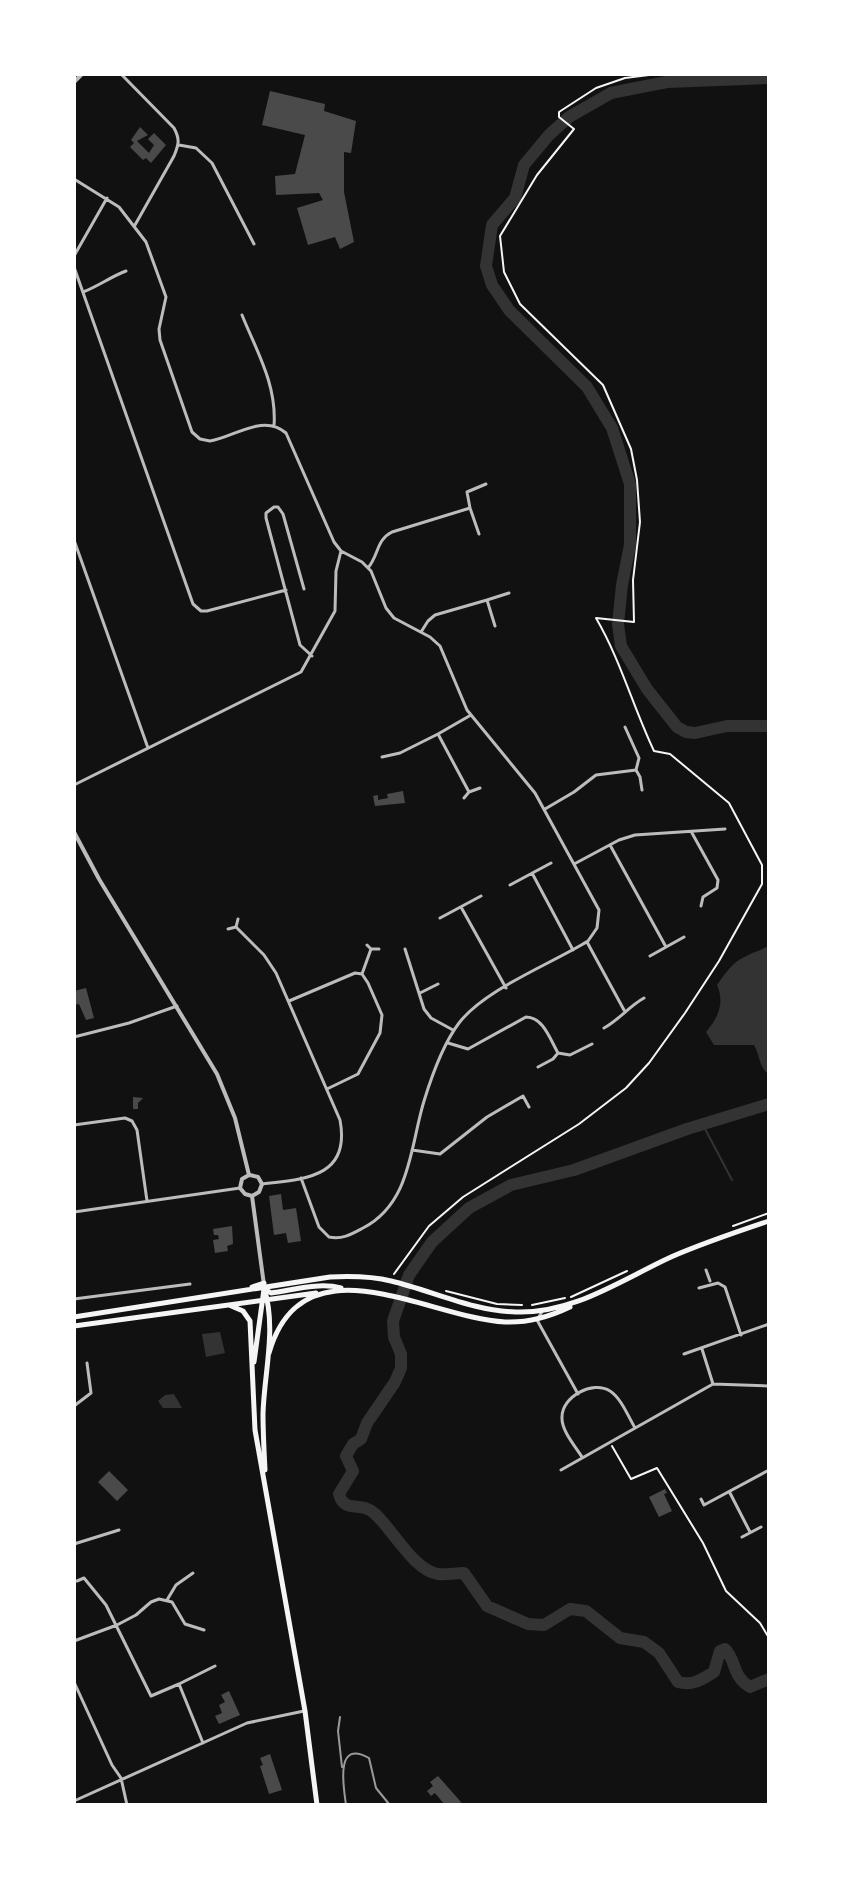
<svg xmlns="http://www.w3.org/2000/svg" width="843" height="1879" font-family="'Nunito Sans',sans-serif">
<rect width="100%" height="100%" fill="#111"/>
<path fill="#333" d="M769,946v127h-2c-9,-9 -7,-18 -13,-28h-40l-8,-13c12,-14 19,-29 11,-47 19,-28 23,-26 52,-39z
M220,1332l5,21 -19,4 -4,-23z
M174,1394l8,14h-19l-5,-7 7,-6z"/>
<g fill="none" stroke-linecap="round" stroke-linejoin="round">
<path stroke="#333" stroke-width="2" d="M703,1125l29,55"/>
<path stroke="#333" stroke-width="12" d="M769,78l-102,4 -26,5 -30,6 -42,24 -20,18 -25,30 -9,33 -23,27 -6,41 6,19 17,25 78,77 25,41 18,56v61l-8,40 -4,39 3,22 26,43 30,38 9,5 9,1 32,-7h42
M769,1104l-82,25 -113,41 -63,15 -42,23 -37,34 -23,33 -16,46 1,16 7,17v14l-6,14 -28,41 -6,16 -8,5 -7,12 7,15 -14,23c5,20 23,7 35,19 17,14 40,58 64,61 8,1 18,-1 26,-1l23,33 41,18 16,1 26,-16 16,2 34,27 24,4 15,11 19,29c15,4 23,-2 36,-10l6,-21 5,-2c12,12 6,26 25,38l19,-8"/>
</g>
<path fill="#4a4a4a" d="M270,91l55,13 -1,7 32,10 -5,32 -7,-1v40l10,50 -14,7 -5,-12 -27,8 -11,-37 26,-8 -4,-7 -43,2 -1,-19 20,-2 10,-39 -43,-10z
M140,127l8,8 -11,6 12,12 5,-8 -6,-6 6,-6 12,12 -15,18 -5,-5 -3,2 -13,-13 4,-4 -3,-3z
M403,791l2,12 -30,3 -2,-10 5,-1v5l10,-2 -1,-4z
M86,988l8,30 -8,2 -7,-16 -5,1v-14z
M133,1097l10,1 -5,5v6h-5z
M281,1194l2,16 13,-2 5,33 -13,2 -2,-10 -12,2 -5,-39z
M232,1226l1,18 -6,2 1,5 -13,2 -2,-13 6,-1 -1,-4h-4l-1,-6z
M109,1471l19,19 -11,11 -19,-19z
M665,1489l2,4 -3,1 8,17 -13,6 -10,-20z
M229,1691l11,24 -21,9 -4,-8 7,-3 -3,-8 6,-3 -4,-7z
M270,1754l12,36 -13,4 -9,-28 3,-1 -3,-7z
M438,1776l23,26 -3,3h-13l-10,-12 -4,3 -4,-5 6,-5 -3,-4z"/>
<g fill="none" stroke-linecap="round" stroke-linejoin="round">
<path stroke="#f5f5f5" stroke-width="2" d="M733,1226l36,-13
M394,1274l35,-48 34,-29 116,-73 47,-36 23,-25 36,-50 34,-52 43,-77v-19l-33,-62 -59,-49 -16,-3c-21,-44 -33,-90 -58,-133l38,4 -1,-42 7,-58 -3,-42 -6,-31 -28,-64 -83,-81 -16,-32 -4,-36 37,-61 37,-46 -15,-12v-5l37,-24 29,-10 32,-4
M446,1291l51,13 25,1
M571,1297l56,-26
M532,1305l33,-7
M612,1446l19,33 26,-11 46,75 23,48 34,32 9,15"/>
<path stroke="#bcbcbc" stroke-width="3" d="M121,74l53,54c6,11 5,16 0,28l-39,69
M179,145l17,3 16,15 42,81
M74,179l45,28 27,35 20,55 -7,32 1,11 32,92 8,7 10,2c25,-4 53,-28 76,-8l48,109 7,9 21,11 9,9 15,37 8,10 36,19 10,9 27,64 68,83 64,117 -2,18 -9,13c-37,23 -103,48 -129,82 -16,21 -27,52 -35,78 -14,46 -13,102 -61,127 -11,6 -21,12 -34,9l-10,-10 -18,-49
M74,256l33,-58
M74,267l119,337 8,7h6l79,-21
M83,292c16,-6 27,-15 43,-21
M242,315c15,37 35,70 32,111
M470,508l-3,-16 19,-8
M74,540l74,208
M368,568c11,-13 8,-28 24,-36l78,-24 9,26
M304,589l-21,-75 -5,-7h-4l-8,6v5l34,127 12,11
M487,600l22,-7
M421,632l7,-11 7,-6 52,-15 8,26
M625,727l14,31 -3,12
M382,757l18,-4 38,-19
M74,785l227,-113 34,-61 1,-40 5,-20
M469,792l-31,-58 33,-19
M464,798l5,-6 11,-4
M545,809l29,-17 22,-17 40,-5 4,7 2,13
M692,833l26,47 -1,8 -14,9 -2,9
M610,845l56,102
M576,863l43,-23 16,-5 90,-6
M532,873l41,77
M510,885l41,-22
M461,907l45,81
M440,918l41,-22
M236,927l28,28 12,18 64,147c11,58 -36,59 -78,64
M228,929l8,-2 2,-8
M587,942l37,68
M367,945l4,4h8
M405,949l19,60 7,9 22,12
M650,956l34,-19
M362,974l9,-25
M420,993l18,-9
M289,1001l66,-28 7,1 6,9 14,32 -2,18 -22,41 -31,15
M604,1028c15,-8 24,-21 40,-30
M74,1037l55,-14 48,-17
M448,1043l20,6 58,-32c17,0 24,22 32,36
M538,1067l15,-8 5,-6 12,2 22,-11
M74,1125l51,-7 7,3 5,9 10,71
M412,1150l28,4 47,-37 36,-21 6,11
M74,1212l166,-24
M706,1270l4,11
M699,1288l19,-5 7,4 16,48
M74,1299l116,-15
M543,1310l-6,10 41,74
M702,1349l11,35
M684,1354l85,-30
M713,1384l56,2
M74,1406l17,-13 -4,-30
M582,1457c-7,-11 -21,-27 -20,-40 0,-20 30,-37 48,-26 11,7 18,25 25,37
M561,1470l152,-86
M730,1493l20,39
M701,1499l3,6 65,-35
M742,1537l19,-10
M74,1544l45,-14
M77,1581l7,-3 22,27 45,91 28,-12 24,59
M167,1600l9,-15 17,-12
M74,1641l43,-16 19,-10 15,-13 8,-3 13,3 13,22 19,6
M74,1682l38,83 9,13
M179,1684l36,-18
M121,1778l6,27
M74,1801l173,-78 57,-12"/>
<path stroke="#bcbcbc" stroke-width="4" d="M74,82l8,-8
M74,832l25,47 118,195 18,44 14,57
M249,1175l-7,4 -2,9 5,6 7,2
M250,1175l8,2 4,7 -3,8 -7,4
M252,1196l12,89"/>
<path stroke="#f5f5f5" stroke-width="5" d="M252,1287l12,-4
M264,1288c13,40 0,85 -1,126 0,18 1,37 2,56
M265,1289l6,4c22,-3 48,-11 70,-5
M229,1305l14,6 7,10 5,109 50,281 12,94
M74,1317l256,-40c21,-1 41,-1 61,4 42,10 82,30 125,31 57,2 105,-32 155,-55 32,-14 65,-25 98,-36
M74,1326l242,-33
M269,1353c34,-117 159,-35 236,-31 24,1 44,-5 65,-15
M254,1362l10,-73"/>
<path stroke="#9a9a9a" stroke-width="2" d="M340,1717l-2,14 4,36
M346,1805c-2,-16 -12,-67 23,-47l7,30 13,16"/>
</g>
<rect width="843" height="1879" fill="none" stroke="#ffffff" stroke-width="152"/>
</svg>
